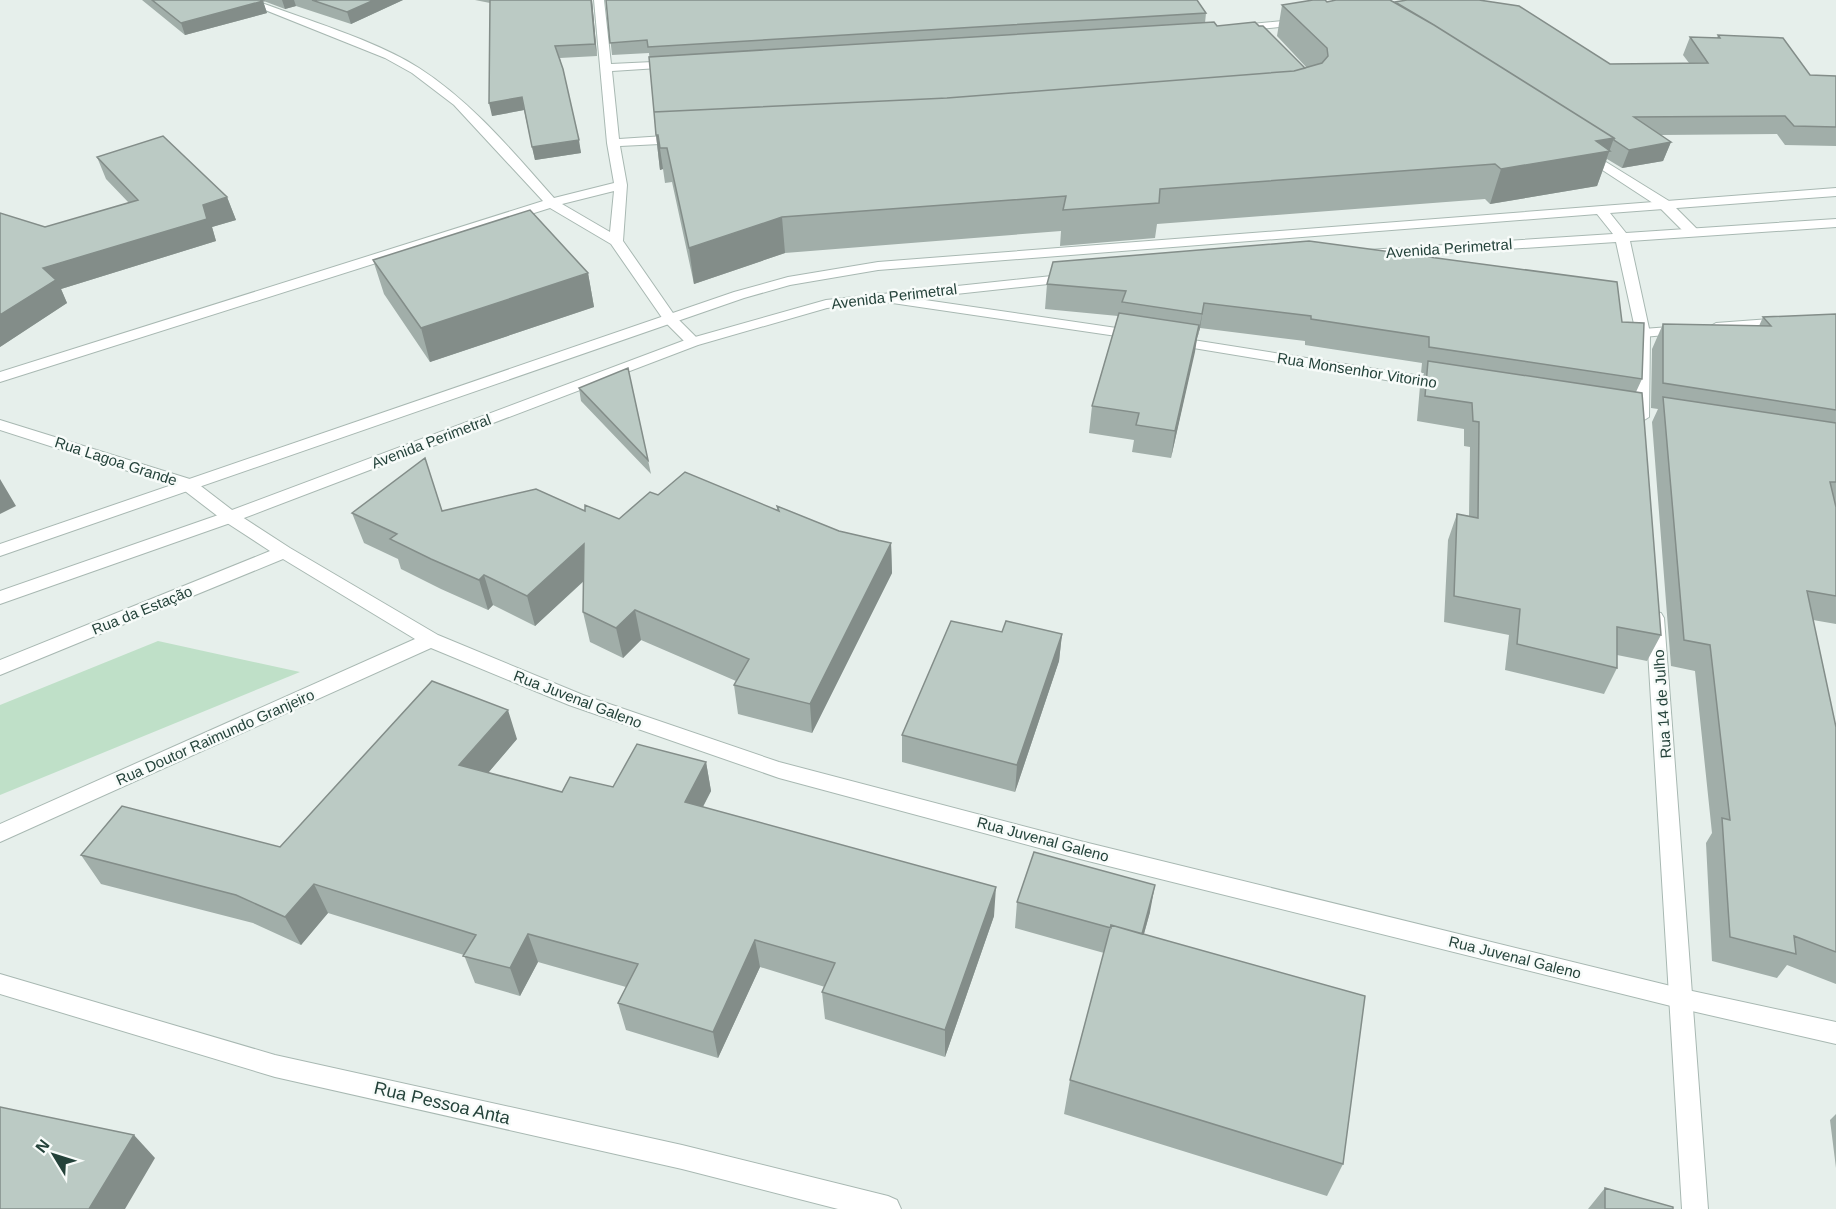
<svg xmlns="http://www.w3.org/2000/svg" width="1836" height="1209" font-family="Arial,sans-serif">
<rect width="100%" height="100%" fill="#e6efeb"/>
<path fill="#bfe0c8" d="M158,641l142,31 -300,123v-90z"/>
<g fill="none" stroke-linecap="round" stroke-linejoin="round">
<g stroke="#a8b8b2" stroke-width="2">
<path id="minor" d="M240,0h14c52,20 119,39 165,68 53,34 94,84 135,130l60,-15 -7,-40 -13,-143h10l7,64 63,-3 6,3 -6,3 -62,4 7,68 61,-4 6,4 -6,4 -60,3 7,39 -4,56 52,75 23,23 2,3 -2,3h-10l-23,-23 -54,-78 -61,-36 -550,174v-10l543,-171 -89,-96 -42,-32 -27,-15zM614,191l-4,41 -48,-28z
M1303,19l4,1v4l-66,7 -5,-3 5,-3z
M1585,149l84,52 29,29v6h-10l-29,-29 -78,-51 -2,-3z
M877,293l260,38 7,4 -7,4 -265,-39 -2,-3z
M1785,318l7,4 -2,3 -74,6 -7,-4 7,-4z
M1683,326l7,4 -2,3 -45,4 -7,-4 7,-4z
M1174,337l272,43 8,5 -8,5 -277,-46 -2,-3 2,-3z
M0,420l193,60 43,33 54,35 148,87 145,60 196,67 301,79 603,148 153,33v22l-153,-35 -603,-150 -301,-81 -210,-73 -138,-57 -431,194v-18l415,-185 -132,-80 -283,116v-15l270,-109 -46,-30 -43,-33 -181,-58z
M0,974l275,81 407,90 206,51 9,4 4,9h-63l-156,-40 -407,-92 -275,-83z"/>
</g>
<g stroke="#a8b8b2" stroke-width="2">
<path id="tertiary" d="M1836,188v8l-226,17 16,20 210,-14v8l-206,14 20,92 -1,84 -8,5 -8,-5 3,-84 -20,-91 -248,16 -7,-4 7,-4 245,-16 -16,-20 -719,56 -88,15 -46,13 -744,258v-12l734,-252 54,-15 90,-15z
M1071,274l7,4 -2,3 -249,27 -129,37 -462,176 -236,83v-13l224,-78 464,-174 138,-39z
M1655,612l6,1 3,5 44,591h-26l-36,-591 3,-5z"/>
</g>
<use href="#minor" fill="#fff" fill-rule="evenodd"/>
<use href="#tertiary" fill="#fff" fill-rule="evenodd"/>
</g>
<path fill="#a1aea9" d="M142,0h118l3,1 4,12 -82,22z
M261,0h142l-52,24 -55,-18 -11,3z
M475,0h117l5,56 -37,2 21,95 -46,7 -11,-50 -32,6 -2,-113z
M606,0l600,13 -1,10 12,3 88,42h2l-30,-32 5,-31 45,-3h68l215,62 79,-1 -6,-8 7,-18 27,1 1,-3 92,40 26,1v70l-51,-1 -8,-11 -116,1 10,7 -8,19 -41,7 -15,-9 -10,27 -107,18 -5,-5 -328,25 -2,14 -95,8 1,-15 -276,22 -91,31 -22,-102 -7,1 -2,-14 -3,1 -4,-35 -2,-23 -5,-59 -37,2z
M97,157l130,40 9,23 -24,7 4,14 -155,48 6,14 -67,44 45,-120 84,-24 -23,-24z
M373,260l215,13 6,34 -164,55 -46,-68z
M1047,284l575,38 20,57 -6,13 25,243 -14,26 -30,-6v13l-13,26 -99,-24 4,-35 -65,-13 4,-82 9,-26 12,2 1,-69 -6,-1v-17l-47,-8 3,-35 4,-13h-3l1,-10 -117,-18v-4l-105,-13 -3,11 -26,119 -39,-6 2,-12 -45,-7 3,-27 26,-90 -73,-7z
M1836,314v310l-23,-4 23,107v257l-49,-19 -10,13 -65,-17 -6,-118 6,-10 -17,-162 -24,-5 -19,-244 6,-13 -7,-1 1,-59 11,-25 96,2 4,-9z
M579,388l69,72 3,14 -70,-73z
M658,495l120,15 -1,-4 62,25 52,12 1,30 -80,160 -74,-19 -4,-29 2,-4 -95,-41 -18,18 -33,-16 -7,-30 1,-31 -49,45 -42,-21 -5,5 -47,-21 -40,-20 -3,-10 -34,-16 -12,-30 90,-2h143l34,8z
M1002,632l60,2 -3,27 -44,131 -113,-30v-27z
M517,739l-29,34 74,19 51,-5 93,-25 5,29 -8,16 291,109 -49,141 -120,-38 -3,-27 3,-5 -65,-20 -42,91 -92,-28 -8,-27 8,-16 -88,-25 -18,34 -45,-13 -11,-28 -136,-42 -27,32 -48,-22 -152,-39 -20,-29 199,-8z
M1017,902l133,10 -6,22 199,230 -16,32 -263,-82 6,-34 34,-127 -89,-25z
M1836,1114v54l-6,-48z
M1605,1188l68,21h-85z"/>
<path fill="#838d89" d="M282,0h12l2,6 -11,3z
M374,0h29l-52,24 -4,-12z
M591,0h1l5,56 -2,-12z
M263,1l4,12 -82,22 -4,-12z
M522,97l2,13 -32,6 -3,-13z
M656,135h2l5,34 -3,1z
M1614,138l-17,48 -107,18 11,-35 95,-28z
M579,140l2,13 -46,7 -3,-13z
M1671,142l-8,19 -41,7 7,-18z
M227,197l9,23 -24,7 4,14 -155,48 6,14 -67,44v-32l43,-47 160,-63z
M782,217l3,36 -91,31 -5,-36z
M588,273l6,34 -164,55 -9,-34z
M1204,303l-4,25 -3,11 5,-25z
M1199,325l-4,27 -24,106 4,-27z
M0,479l16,27 -16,8z
M891,543l1,30 -80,160 -2,-29z
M584,544l7,30 -56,52 -8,-30z
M484,575l9,30 -5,5 -9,-30z
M635,610l6,30 -18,18 -7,-30z
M1062,634l-3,27 -44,131 2,-27z
M508,710l9,29 -47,55 -11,-29z
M706,762l5,29 -21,40 -5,-29z
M314,884l14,29 -27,32 -16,-28z
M1155,885l-5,27 -14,50 5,-26z
M996,887l-2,29 -49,141v-27z
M528,934l10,28 -18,34 -10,-28z
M755,940l5,27 -42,91 -5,-26z
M134,1135l21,23 -30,51h-36z"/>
<path fill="#bbcac4" stroke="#838d89" stroke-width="1.5" d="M152,0h108l3,1 -82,22z
M312,0h62l-27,12z
M490,0h101l4,44 -40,2 8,23 16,71 -47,7 -10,-50 -33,6z
M606,0h591l9,13 -558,34 -1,-7 -37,3z
M1313,0h12l2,2 9,-2h54l44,25 180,113 -18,3 14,10 -109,18 -6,-5 -335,25 -1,14 -96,7 3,-14 -284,21 -93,31 -22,-100h-7l-2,-13h-2l-2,-23 293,-14 347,-27 28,-8 6,-7 -1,-8 -45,-43z
M1407,0h72l40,6 91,58 98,-1 -18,-26 30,1 -2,-3 65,3 27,37 26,1v51l-42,-1 -9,-10 -151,1 37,25 -42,8 -15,-10v-2l-180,-113 -39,-23z
M1214,22l3,4 38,-4 4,4h4l42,42 -11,3 -347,27 -293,14 -5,-55z
M163,136l64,61 -24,8 4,14 -164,49 13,12 -56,35v-102l45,14 93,-27 -41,-43z
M530,210l58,63 -167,55 -48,-68z
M1309,241l308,41 5,40 22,1 -2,56 -213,-32v-10l-118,-18v-3l-107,-13 -2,11 -80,-12 4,-11 -79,-7 6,-22z
M1119,313l80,12 -24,106 -39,-6 3,-12 -47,-7z
M1836,314v96l-173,-27v-59l108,2 -8,-9z
M1428,361l214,32 19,242 -44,-8v41l-100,-24 3,-35 -66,-13 3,-82 21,4 1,-96 -6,-1 -1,-18 -47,-7z
M628,368l20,92 -69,-72z
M1663,397l173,26v59h-6l6,25v89l-29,-5 29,136v225l-42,-16 2,18 -66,-17 -8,-119 8,2 -20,-175 -26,-5z
M425,458l17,53 94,-22 49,22v-6l34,14 31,-27 8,3 27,-23 94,39 -2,-5 62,25 52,12 -81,161 -76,-19 15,-26 -114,-49 -19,18 -33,-16 1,-68 -57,52 -43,-21 -5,5 -48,-21 -41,-20 7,-5 -45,-21z
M951,621l51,11 4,-11 56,13 -45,131 -115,-30z
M432,681l76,29 -49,55 103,27 8,-15 43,10 24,-43 69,18 -21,40 311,85 -51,143 -123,-38 13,-29 -80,-23 -42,92 -95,-29 20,-39 -110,-30 -18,34 -47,-12 13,-21 -162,-51 -29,33 -49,-22 -155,-40 41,-49 158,41z
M1034,852l121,33 -13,49 -31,-9v3l-94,-26z
M1111,925l254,71 -22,168 -273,-84z
M0,1107l134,28 -45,74h-89z
M1605,1188l68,19v2h-68z"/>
<g text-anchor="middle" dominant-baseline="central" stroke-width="5" stroke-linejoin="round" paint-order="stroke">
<g font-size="15" fill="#24423a" stroke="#f7fbf9">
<text transform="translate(1449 248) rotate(-4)">Avenida Perimetral</text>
<text transform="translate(894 296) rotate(-7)">Avenida Perimetral</text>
<text transform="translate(1357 370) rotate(9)">Rua Monsenhor Vitorino</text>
<text transform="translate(431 441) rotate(-21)">Avenida Perimetral</text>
<text transform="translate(116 461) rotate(18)">Rua Lagoa Grande</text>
<text transform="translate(142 610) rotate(-22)">Rua da Estação</text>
<text transform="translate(578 699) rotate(21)">Rua Juvenal Galeno</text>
<text transform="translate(1662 704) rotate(-94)">Rua 14 de Julho</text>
<text transform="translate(215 737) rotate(-24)">Rua Doutor Raimundo Granjeiro</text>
<text transform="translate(1043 839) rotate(15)">Rua Juvenal Galeno</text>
<text transform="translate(1515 957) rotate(14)">Rua Juvenal Galeno</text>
</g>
<g font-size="18" fill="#24423a" stroke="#f7fbf9">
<text transform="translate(442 1103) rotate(13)">Rua Pessoa Anta</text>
</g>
</g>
<g transform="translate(54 1155) rotate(308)" stroke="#f7fbf9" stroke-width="4.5" paint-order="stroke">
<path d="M0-4.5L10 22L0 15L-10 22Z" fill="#24423a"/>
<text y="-9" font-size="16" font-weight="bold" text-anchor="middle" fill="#24423a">N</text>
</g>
</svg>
